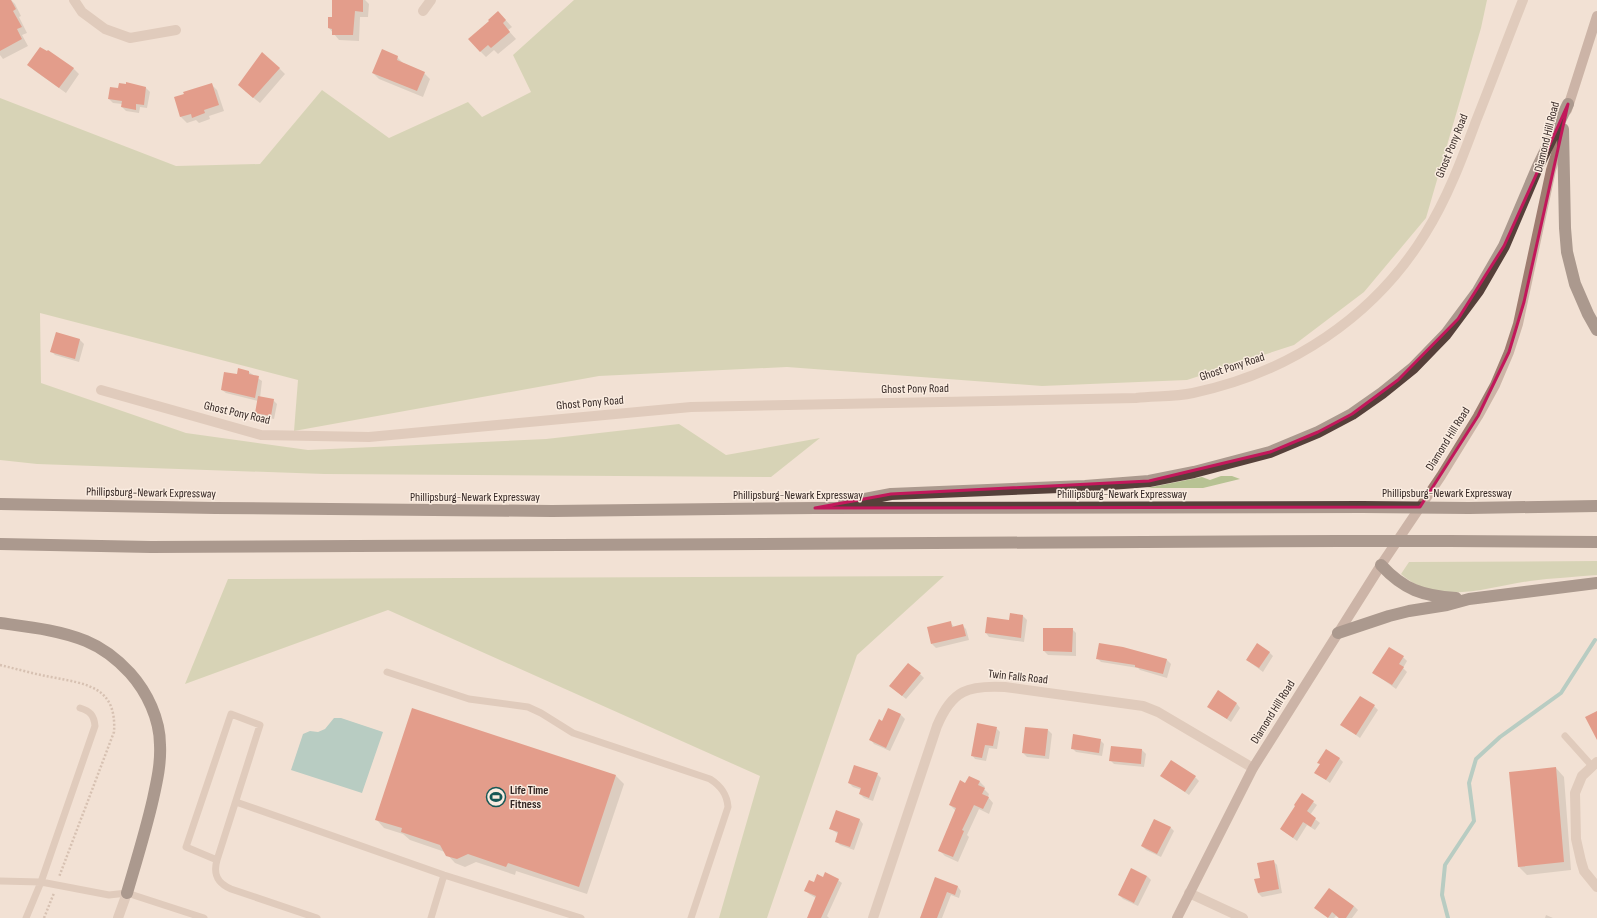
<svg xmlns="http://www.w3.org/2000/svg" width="1597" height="918" font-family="'Sofia Sans Condensed',sans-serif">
<rect width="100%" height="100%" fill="#f2e1d4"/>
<path fill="#b7c293" d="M574,0h913l-6,28 -55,190 -62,74 -70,53 -107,35 -145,6 -255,-19 -188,9 -305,55 4,-51 -258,-67 1,70 145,50 122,17 238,-11 133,-15 47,31 94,-17 -49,39 -447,-3 -287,-10 -37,-4v-362l176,68 84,-2 62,-74 67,48 79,-36 14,15 49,-25 -18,-37z
M1221,476h11l8,3 -37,9h-56l55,-11 8,3z
M1597,561v14c-22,2 -45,3 -67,6 -42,6 -93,26 -129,-7l8,-12z
M944,576l-87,79 -90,263h-48l41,-142 -372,-166 -203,74 43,-105z"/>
<path fill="#71b1ae" d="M334,718h7l42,14 -21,61 -71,-23 12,-36 7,-3 8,1 7,-3z"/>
<path fill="#0003" d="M6,0h5l4,4 6,12 -2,1 8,16 -5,2 6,11 -25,13 -3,-4v-52z
M333,0h32l4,4 -1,13h-8l-1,24 -20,-1 -10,-12 4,-10z
M498,12l14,15 -4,3 8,9 -18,15 -4,-4 -8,7 -6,-6 10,-30z
M397,57l6,6 21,10 6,6 -7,18 -44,-18 -6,-6z
M29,65l44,3 6,6 -13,19 -31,-22z
M279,68l6,6 -25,29 -15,-12z
M211,84l6,6 7,21 -15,5 1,3 -11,4 -3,-3 -9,3 -6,-6 -6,-19z
M146,88l4,4 -3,16 -7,-1 -1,6 -13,-2 -4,-4v-3l-9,-1 -4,-4 10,-9z
M57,333l23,7 4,4 -5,18 -24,-7 -4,-4z
M249,372l13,9 -2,17 13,2 4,4 -3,15 -14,-3 -4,-3 2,-12 -32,-8 -4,-3 16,-15z
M1011,615l12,1 4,4 -3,22 -35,-5 -3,-4 2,-15 22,3z
M950,622l4,5 9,-1 3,3 3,11 -33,8 -4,-4z
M1044,629h28l4,4v23l-28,-1 -4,-4z
M1123,648l44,12 4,4 -4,14 -27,-8 -2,-2 -37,-6 -4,-4z
M1269,652l4,4 -10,16 -16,-12z
M1403,657l4,4 -4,7 4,4 -11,17 -22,-16z
M920,674l4,4 -18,21 -11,-9z
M1237,704l3,4 -9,14 -22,-15z
M1374,706l4,4 -18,28 -18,-13z
M889,709l12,6 4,4 -15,32 -16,-7 -3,-4 12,-18z
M996,728l4,4 -3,17 -8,-1 -3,13 -11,-2 -3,-4z
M1048,730l4,4 -3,25 -22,-2 -4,-4z
M1100,740l4,4 -2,12 -26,-4 -4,-4z
M1142,750l4,4 -2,13 -30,-3 -4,-4z
M1339,758l4,4 -13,21 -14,-10z
M1556,768l8,9 7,93 -44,5 -8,-8z
M877,774l4,4 -8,23 -9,-3 -4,-4 2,-4 -9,-3 -4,-4z
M616,776l8,8 -37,110 -71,-23 -1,4 -39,-13 -11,5 -10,-4 -10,-11 -35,-12 -7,-6 -19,-6 -8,-9z
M1162,776l33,1 4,4 -10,14z
M969,777l11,5 5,5 -1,2 5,5 -1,3 5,6 -4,11 -10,-5 -12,26 2,2 -11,25 -13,-6 -5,-5 16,-40 -6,-6 16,-21z
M1313,802l4,3 -7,10 10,8 -5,7 -8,-5 -10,16 -16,-12z
M860,820l3,4 -9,26 -14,-5 -4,-4 2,-7 -8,-6z
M1170,827l4,4 -13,26 -15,-7 -4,-4z
M1273,861l4,4 5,28 -20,4 -4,-4 3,-14z
M1147,876l4,4 -13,26 -15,-7 -4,-4z
M823,878l15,2 4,3 -15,33 2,2h-21l8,-20 -7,-4 -4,-4z
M935,878l23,9 3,4 -2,7 -8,-3 -9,23h-19z
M1354,906l4,4 -6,8h-13l-3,-2 -2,2h-5l-9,-7z
M1546,915l7,3h-8z"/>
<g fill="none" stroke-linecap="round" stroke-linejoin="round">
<path stroke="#71b1ae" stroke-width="4" d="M1448,918l-6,-23 3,-30 29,-44 -5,-38 7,-24 24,-22 61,-44 34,-53"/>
</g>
<path fill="#d04b34" d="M0,0h11l5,9 -3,2 9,16 -5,2 5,10 -22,12z
M332,0h31v12l-8,-1 -2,24h-21v-6l-4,-1v-11h4z
M498,11l8,9 -3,3 7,9 -19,16 -3,-3 -8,7 -12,-13 21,-18 -1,-1z
M40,47l7,4 1,-1 26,18 -15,20 -32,-23z
M382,49l16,7 -1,4 28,12 -8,19 -45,-18z
M262,52l18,16 -27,30 -15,-13z
M126,82l20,5 -2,18 -8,-1v6l-15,-3 1,-6 -14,-2 2,-12 8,1 1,-5 7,1z
M212,83l7,22 -15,5 1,3 -13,5 -1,-4 -11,3 -6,-20 10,-3 -1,-2z
M56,332l24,7 -5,20 -25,-7z
M238,368l11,3v3l10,2 -4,22 -34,-8 3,-18 13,2z
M258,396l16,3 -3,17 -16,-3z
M1010,613l13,2 -2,23 -36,-5 2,-16 22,3z
M951,621l1,6 11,-3 3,12 -35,8 -4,-17z
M1043,628h30l-1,24 -29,-1z
M1099,643l24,4 44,12 -4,15 -28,-7v-2l-39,-6z
M1257,643l13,9 -11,16 -13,-8z
M1389,647l15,9 -5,8 5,3 -12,18 -20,-12z
M908,663l13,10 -19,23 -13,-10z
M1218,690l19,13 -10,16 -20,-12z
M1360,696l15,9 -19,30 -16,-10z
M412,708l204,67 -37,112 -71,-24 -2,4 -38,-13 -11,5 -11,-3 -6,-11 -39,-13 1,-4 -27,-8z
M888,708l13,6 -15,34 -17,-8 10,-21 3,2z
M1597,711v29l-12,-23z
M977,723l20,4 -4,19 -8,-1 -3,13 -11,-2z
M1025,727l23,2 -3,27 -23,-3z
M1073,734l28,5 -2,14 -28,-4z
M1111,746l31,3 -1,15 -32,-3z
M1326,749l14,9 -14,22 -12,-7 6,-9 -3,-1z
M1171,760l25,16 -11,16 -25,-16z
M854,765l24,8 -9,25 -10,-4 2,-6 -13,-5z
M1556,767l8,95 -46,5 -9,-95z
M969,776l11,5 -2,4 7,3 -3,6 7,3 -6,12 -9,-4 -12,25 2,1 -11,26 -15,-6 18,-43 -7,-3 11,-25 5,3z
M1302,793l12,8 -7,10 9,7 -5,9 -8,-5 -10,16 -13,-9 15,-23 -1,-1z
M836,810l24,9 -10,28 -15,-5 3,-10 -9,-3z
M1154,819l17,8 -14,27 -16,-8z
M1274,860l5,29 -21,4 -4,-14 6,-1 -3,-15z
M1131,868l16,8 -13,27 -16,-8z
M825,872l14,7 -18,39h-14l9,-22 -12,-5 5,-11 5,2 3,-8 6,3z
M935,877l23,9 -3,9 -8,-3 -10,26h-17z
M1329,888l25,18 -8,12h-7l-7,-6 -4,6 -14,-10z"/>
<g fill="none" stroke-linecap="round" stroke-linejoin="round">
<path stroke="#b6998a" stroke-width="2.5" stroke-dasharray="2 2" stroke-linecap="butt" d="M0,665c17,4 34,9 51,12 35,7 66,9 63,55l-55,145
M44,918l10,-25"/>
<path stroke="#cbafa0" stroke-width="7" d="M387,672l82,27 59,8 13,6 32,20 137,46c11,7 17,15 18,28l-37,111
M1565,736l27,30
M236,802l208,73 137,43
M217,860l-31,-13 45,-133 29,11 -43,135c-4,14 0,23 14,29l86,29
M0,881l41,1 68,13 18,-2 77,25
M26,918l15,-36 54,-156c-1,-11 -5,-15 -15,-18
M431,918l13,-43"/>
<path stroke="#cbafa0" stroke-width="10" d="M74,0l8,12 23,17 25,9 46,-8
M423,11l8,-11
M101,390l160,45 108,2 322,-30 445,-9c19,-2 39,-1 57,-5 96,-20 181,-76 232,-159 22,-35 37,-75 51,-113 16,-40 31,-81 47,-121
M1597,762l-15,14 -7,17 1,46 5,22 3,10 13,16
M1189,893l54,25
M873,918l64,-192c15,-36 31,-41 68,-39l138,19 15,6 95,56"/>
<path stroke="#cbafa0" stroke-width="10" d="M118,918l9,-25"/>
<path stroke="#9e7d71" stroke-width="10" d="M1567,110l30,-94
M1177,918l76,-150 128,-203 60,-89 37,-60 17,-31 14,-33 9,-28 33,-154 10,-32"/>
<path stroke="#55403a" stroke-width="12" d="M1563,129l2,99 2,24 8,32 13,30 9,16
M844,503l47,-9 194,-8 64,-5 45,-9 76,-20 48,-20 34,-18 30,-21 31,-25 33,-34 32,-43 26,-45 34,-80 30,-62
M0,504l215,4 337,3 263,-3 547,-1
M1469,508l128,-2
M1449,541l148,1
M0,544l151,3 1189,-6
M1381,565c23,25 42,31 75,33
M0,623c29,4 59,7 86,18 17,7 32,19 44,32 17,19 30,46 30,72 1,18 -3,36 -7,54 -7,31 -17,63 -26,94
M1338,633l51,-17 20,-5 38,-6 22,-6 128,-16"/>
<path stroke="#55403a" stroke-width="12" d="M1362,507l107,1
M1340,541h109"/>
</g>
<path d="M0 0H1597V918H0ZM1568,104l-44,198 -15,50 -31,64 -58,91 -605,1 76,-14 258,-13 121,-29 48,-20 34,-18 46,-34 60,-61 46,-73z" fill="#f2e1d4" fill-opacity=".55" fill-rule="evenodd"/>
<path fill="none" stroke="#c2185b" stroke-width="3" stroke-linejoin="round" d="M1568,104l-44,198 -15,50 -31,64 -58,91 -605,1 76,-14 258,-13 121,-29 48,-20 34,-18 46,-34 60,-61 46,-73z"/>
<defs>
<g id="stadium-ring" transform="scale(1)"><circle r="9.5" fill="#faece0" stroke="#165856" stroke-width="1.5"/><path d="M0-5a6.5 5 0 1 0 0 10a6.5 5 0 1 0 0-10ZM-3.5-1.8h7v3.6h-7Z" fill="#165856"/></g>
</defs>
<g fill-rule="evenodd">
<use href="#stadium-ring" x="496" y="797"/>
</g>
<g text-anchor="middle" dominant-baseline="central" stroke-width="3" stroke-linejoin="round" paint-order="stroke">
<g font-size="12" fill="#342724" stroke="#faece0">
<text transform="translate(1547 137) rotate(-76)">Diamond Hill Road</text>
<text transform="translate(1452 146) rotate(-68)">Ghost Pony Road</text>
<text transform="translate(1232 367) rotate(-18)">Ghost Pony Road</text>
<text transform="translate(915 389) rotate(-1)">Ghost Pony Road</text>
<text transform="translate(590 403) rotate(-5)">Ghost Pony Road</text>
<text transform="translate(237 413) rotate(13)">Ghost Pony Road</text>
<text transform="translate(1448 439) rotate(-58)">Diamond Hill Road</text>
<text transform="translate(151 493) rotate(1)">Phillipsburg-Newark Expressway</text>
<text x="1447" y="493">Phillipsburg-Newark Expressway</text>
<text x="1122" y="494">Phillipsburg-Newark Expressway</text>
<text x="798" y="495">Phillipsburg-Newark Expressway</text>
<text x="475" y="497">Phillipsburg-Newark Expressway</text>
<text transform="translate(1018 677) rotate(6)">Twin Falls Road</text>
<text transform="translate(1273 712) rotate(-58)">Diamond Hill Road</text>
</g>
<g font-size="12" font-weight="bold" fill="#342724" stroke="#faece0" text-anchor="start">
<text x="510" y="790">Life Time<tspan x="510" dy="14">Fitness</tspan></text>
</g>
</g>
</svg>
